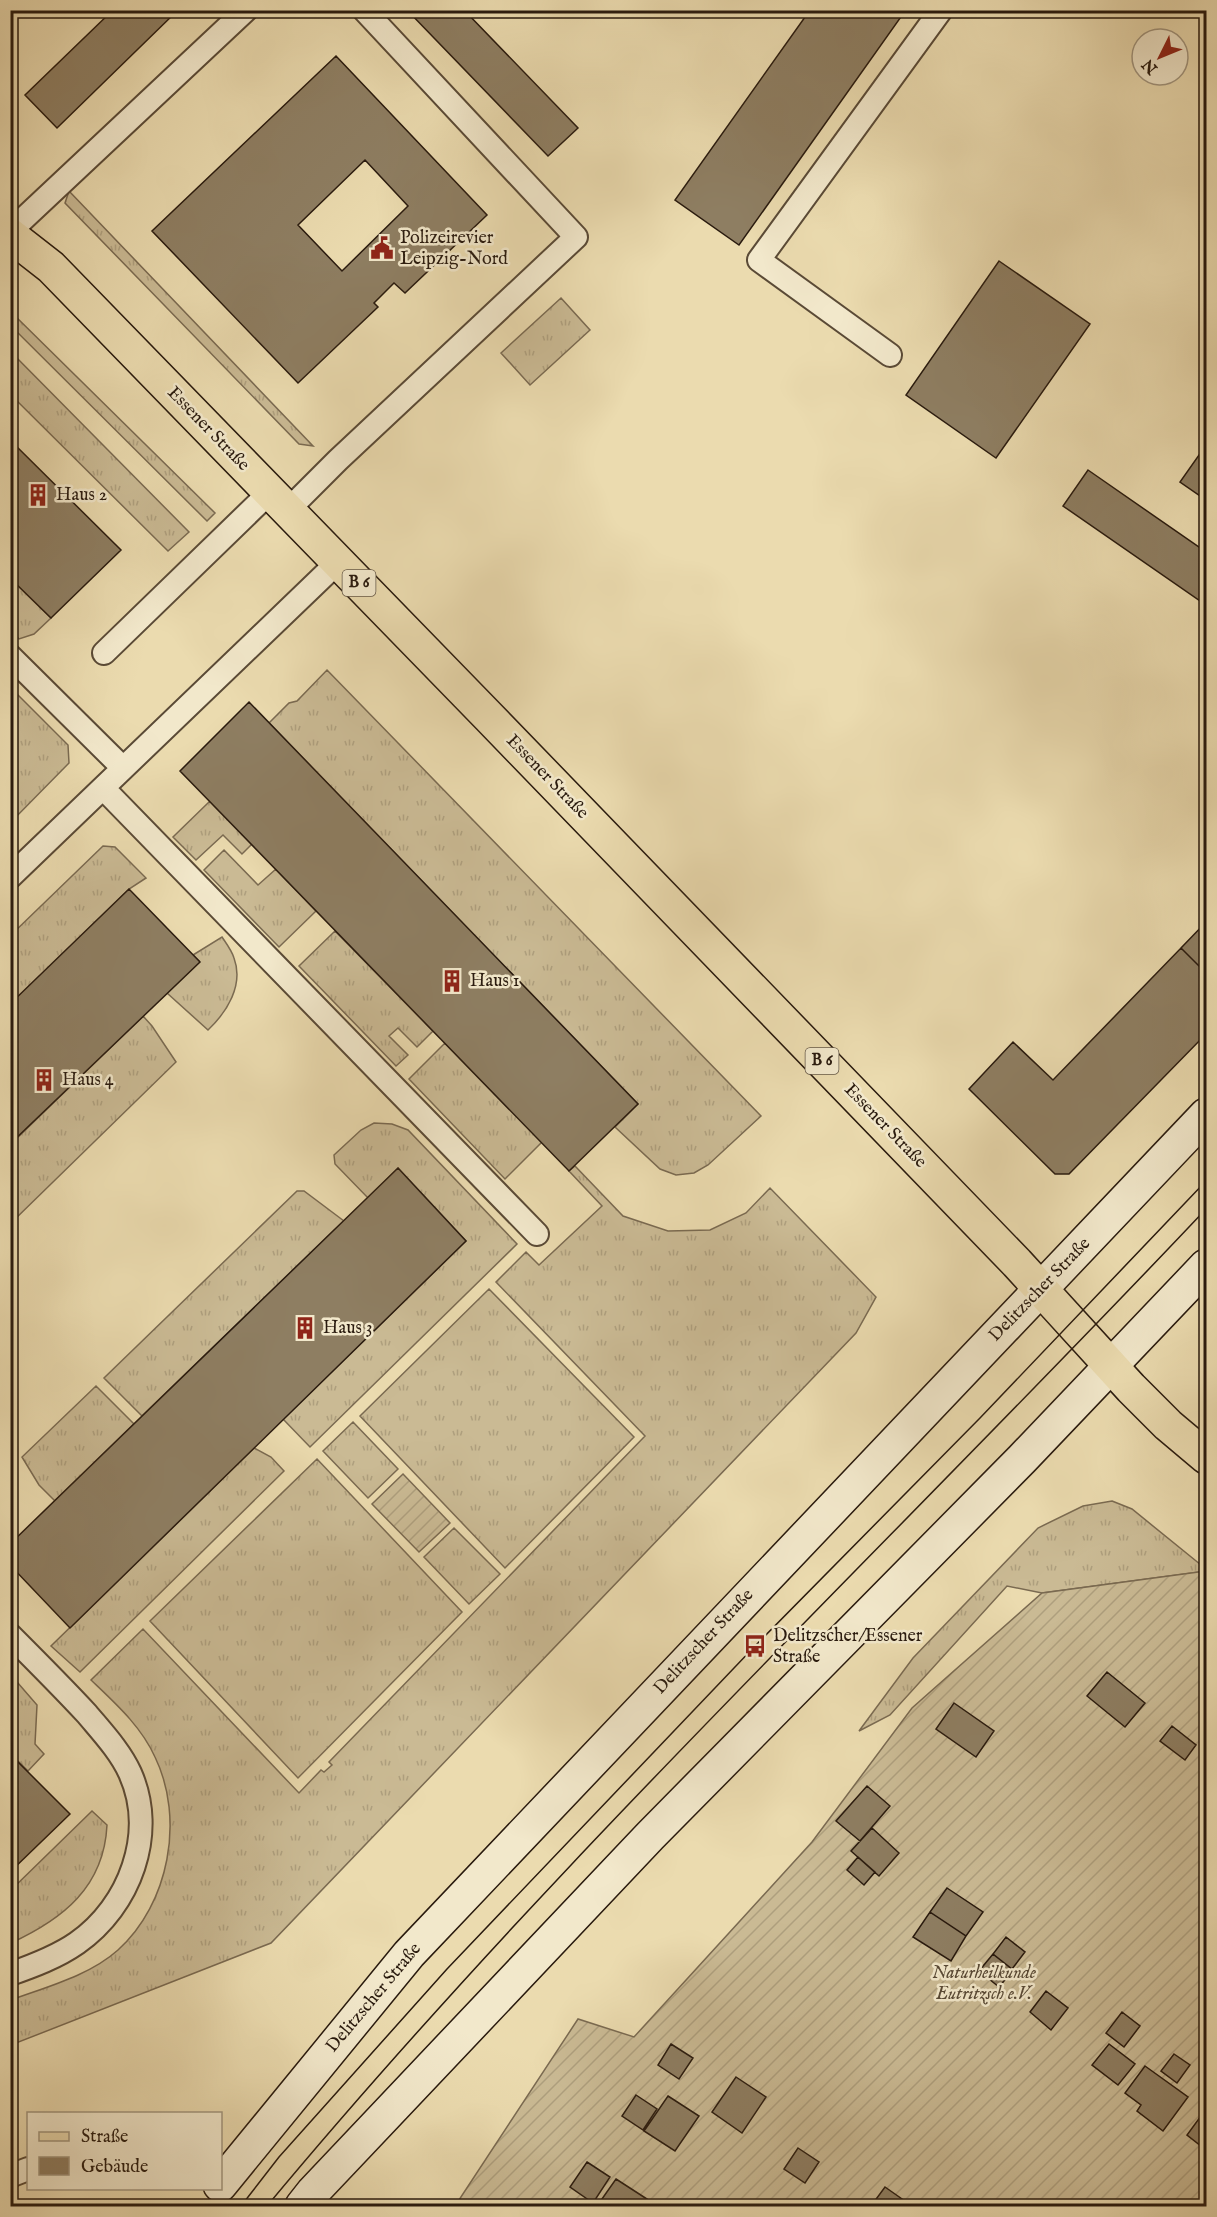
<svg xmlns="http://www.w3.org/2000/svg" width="1217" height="2217" font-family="'IM FELL English',serif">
<defs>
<pattern id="grass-tufts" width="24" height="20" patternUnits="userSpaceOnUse" patternTransform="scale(1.5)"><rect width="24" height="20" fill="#caba94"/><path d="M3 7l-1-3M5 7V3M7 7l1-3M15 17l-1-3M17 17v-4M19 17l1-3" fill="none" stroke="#ae9f7e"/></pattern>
<pattern id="garden-furrows" width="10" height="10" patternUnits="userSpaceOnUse" patternTransform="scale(1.5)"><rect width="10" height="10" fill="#caba94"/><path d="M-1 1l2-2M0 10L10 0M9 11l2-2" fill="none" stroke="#ae9f7e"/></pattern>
</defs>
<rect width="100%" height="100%" fill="#ebdbaf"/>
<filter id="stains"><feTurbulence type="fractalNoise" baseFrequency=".00333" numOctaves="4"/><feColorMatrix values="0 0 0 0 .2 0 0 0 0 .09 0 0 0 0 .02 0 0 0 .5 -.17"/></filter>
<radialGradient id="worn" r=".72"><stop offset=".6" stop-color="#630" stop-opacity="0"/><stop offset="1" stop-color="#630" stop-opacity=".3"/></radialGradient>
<path fill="url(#grass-tufts)" stroke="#7a6a51" stroke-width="1.5" d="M69,191l244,255 -14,-2 -234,-241z
M561,298l29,32 -60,55 -29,-32z
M10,311l205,202 -8,8 -196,-195z
M11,352l178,180 -21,19 -157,-156z
M10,578l41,40 -17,16 -15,5 -8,-9z
M327,670l434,446 -53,49 -14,8 -18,2 -16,-6 -45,-42 23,-23 -369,-381 20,-20 8,-2z
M11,688l57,57 1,18 -58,59z
M210,801l42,43 -10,10 -19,-19 -27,25 -23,-23z
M103,846l12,1 31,31 -17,11 -118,115v-69z
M224,850l34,35 18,-16 40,42 -37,36 -75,-77z
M335,931l98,100 -16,16 -19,-19 -9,8 19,19 -12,11 -97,-100z
M222,937c4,6 10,14 12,21 10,27 -7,54 -26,72l-41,-37 32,-32 -6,-6z
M143,1016l9,10 24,36 -165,161v-79z
M445,1043l97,99 -37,37 -96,-100z
M374,1123l18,1 16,6 109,114 -207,203 -27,-28 183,-178 -68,-73 -30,30 -33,-34 -1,-9 27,-25z
M575,1166l48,50 45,15 42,-1 36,-17 24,-25 106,109 -20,36 -585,610 -260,102v-45c35,-13 78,-24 107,-50 51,-46 67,-131 37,-193 -14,-31 -40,-54 -64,-77l52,-51 156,164 22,-23 3,2 8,-7 -3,-3 316,-326 -149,-154 30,-30 13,13 63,-59 -33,-35z
M297,1191h7l40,30 -202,195 -38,-38z
M489,1289l145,148 -129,131 -145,-152z
M96,1386l38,38 -79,77 -16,-16 -17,-28z
M353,1422l45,47 -30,29 -45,-47z
M254,1448l17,9 13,14 -204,201 -29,-26z
M317,1459l145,153 -164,166 -148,-157z
M1112,1501l20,8 74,60v2l-164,22 -35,-7 -117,129 -31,16 54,-73 125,-130 45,-22z
M454,1528l46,46 -31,30 -45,-47z
M11,1675l26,30 -2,39 9,10 -16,17 -17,-17z
M92,1811l15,14c-3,62 -44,94 -96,118v-53z"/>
<path fill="url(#garden-furrows)" stroke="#7a6a51" stroke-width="1.5" d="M403,1474l47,49 -31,29 -47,-48z
M1206,1571v635h-751l123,-187 56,18 178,-195 100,-134 130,-115z"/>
<path fill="#8e7e62" stroke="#291a0e" stroke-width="1.5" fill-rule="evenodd" d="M113,10h65l-121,118 -32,-33z
M407,10h57l114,118 -30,28z
M810,10h87l6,4 -164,231 -64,-45z
M336,56l151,159 -82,78 -11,-10 -20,20 4,4 -80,76 -146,-152zM365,160l43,46 -66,65 -44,-46z
M999,261l91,63 -94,134 -90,-63z
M10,440l111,110 -70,68 -41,-40z
M1206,445v55l-26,-18z
M1088,470l118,82v53l-143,-99z
M249,702l389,402 -69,67 -389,-400z
M129,889l71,73 -190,182v-140z
M1206,922v51l-25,-25z
M1181,948l25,25v61l-137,140h-14l-86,-85 44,-47 40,38z
M398,1168l68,73 -396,387 -60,-63v-21z
M1107,1672l38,31 -20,24 -38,-31z
M954,1703l40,28 -18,26 -40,-28z
M1172,1726l24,19 -11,15 -25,-19z
M10,1754l60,60 -60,58z
M867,1786l23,20 -30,35 -24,-20z
M872,1828l27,25 -20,23 -28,-25z
M858,1857l17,15 -11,13 -17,-15z
M947,1888l36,24 -17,24 -36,-24z
M930,1912l36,24 -15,25 -38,-24z
M1006,1937l19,15 -13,17 -19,-15z
M993,1954l20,16 -14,17 -20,-16z
M1046,1991l22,17 -17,22 -21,-18z
M1122,2012l18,14 -16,21 -18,-14z
M671,2044l22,14 -14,21 -21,-14z
M1109,2044l26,20 -17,21 -26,-20z
M1174,2054l16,11 -13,18 -16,-12z
M1145,2066l43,31 -25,34 -26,-20 4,-6 -16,-12z
M736,2077l30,20 -24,36 -30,-21z
M636,2095l21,14 -14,21 -21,-14z
M668,2096l31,20 -24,35 -31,-20z
M1206,2109v41l-19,-15z
M798,2148l21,14 -14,21 -21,-14z
M587,2162l23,15 -17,26 -23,-16z
M616,2179l31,20 -5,7h-45z
M885,2187l27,19h-41z"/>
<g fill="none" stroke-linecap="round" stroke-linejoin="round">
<g stroke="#5a4a36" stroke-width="26">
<path id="lane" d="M19,223l227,-213
M890,355l-131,-95 182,-250
M288,510l50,-50 238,-223 -212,-227
M104,653l166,-161
M10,656l113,112
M103,788l434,446
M10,877l328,-315
M10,1635c26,26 52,52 77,79 15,18 33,37 43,59 27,60 0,133 -53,170 -20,14 -44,23 -67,31
M10,2176l18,-7"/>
</g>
<g stroke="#291a0e" stroke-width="36">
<path id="secondary" d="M220,2185l189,-231 797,-839
M302,2206l11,-14 337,-356 372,-377 184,-193"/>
</g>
<g stroke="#291a0e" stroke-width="36">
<path id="primary" d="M10,235l41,32 438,450 528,546 114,125 37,37 38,32"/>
</g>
<use href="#lane" stroke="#f2e8cb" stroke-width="22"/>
<use href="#secondary" stroke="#f2e8cb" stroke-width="33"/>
<use href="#primary" stroke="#ebdbaf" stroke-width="33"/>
<path stroke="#291a0e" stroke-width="1.5" d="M241,2206l38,-49 168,-188 308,-323 225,-228 226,-237
M267,2206c292,-351 626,-665 939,-997"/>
</g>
<defs>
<g id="civic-bare" transform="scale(1.8)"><path d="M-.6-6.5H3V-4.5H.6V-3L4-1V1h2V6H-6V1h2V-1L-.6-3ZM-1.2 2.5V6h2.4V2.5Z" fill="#8f2418" stroke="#f2e8cb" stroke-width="2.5" paint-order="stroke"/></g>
<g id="building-bare" transform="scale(1.8)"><path d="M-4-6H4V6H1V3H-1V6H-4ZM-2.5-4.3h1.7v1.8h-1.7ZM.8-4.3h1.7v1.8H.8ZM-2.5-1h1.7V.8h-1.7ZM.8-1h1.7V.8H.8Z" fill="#8f2418" stroke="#f2e8cb" stroke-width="2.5" paint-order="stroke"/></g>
<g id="bus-bare" transform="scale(1.8)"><path d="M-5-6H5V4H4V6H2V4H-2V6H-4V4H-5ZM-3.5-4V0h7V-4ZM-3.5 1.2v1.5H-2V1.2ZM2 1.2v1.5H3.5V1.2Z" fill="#8f2418" stroke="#f2e8cb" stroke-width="2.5" paint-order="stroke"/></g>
</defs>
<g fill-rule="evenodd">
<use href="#civic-bare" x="382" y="248"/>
<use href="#building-bare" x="38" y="495"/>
<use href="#building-bare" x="452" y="981"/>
<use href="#building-bare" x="44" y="1080"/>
<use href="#building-bare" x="305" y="1328"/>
<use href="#bus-bare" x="755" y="1646"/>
</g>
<g text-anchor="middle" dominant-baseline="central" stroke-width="5" stroke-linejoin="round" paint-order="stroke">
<g fill="#f2e8cb" stroke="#655847" stroke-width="1.5">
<rect x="342.5" y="570" width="33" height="26" rx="4.5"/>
<rect x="805.5" y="1048" width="33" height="26" rx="4.5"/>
</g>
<g font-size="16" font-weight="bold" fill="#291a0e">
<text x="359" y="583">B 6</text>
<text x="822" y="1061">B 6</text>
</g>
<g font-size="18" fill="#291a0e" stroke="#f2e8cb" text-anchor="start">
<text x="400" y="238">Polizeirevier<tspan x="400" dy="21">Leipzig-Nord</tspan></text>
<text x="56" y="495">Haus 2</text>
<text x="470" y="981">Haus 1</text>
<text x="62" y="1080">Haus 4</text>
<text x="323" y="1328">Haus 3</text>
<text x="773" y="1636">Delitzscher/Essener<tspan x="773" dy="21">Straße</tspan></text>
</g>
<g font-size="18" fill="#291a0e" stroke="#f2e8cb">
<text transform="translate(208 429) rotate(46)">Essener Straße</text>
<text transform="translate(547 777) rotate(46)">Essener Straße</text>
<text transform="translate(885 1126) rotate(46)">Essener Straße</text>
<text transform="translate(1040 1290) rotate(-46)">Delitzscher Straße</text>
<text transform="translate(704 1642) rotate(-47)">Delitzscher Straße</text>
<text transform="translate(374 1998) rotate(-50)">Delitzscher Straße</text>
</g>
<g font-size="18" font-style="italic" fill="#594a36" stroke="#f2e8cb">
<text x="984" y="1973">Naturheilkunde<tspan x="984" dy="21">Eutritzsch e.V.</tspan></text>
</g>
</g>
<rect width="1217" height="2217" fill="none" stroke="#ebdbaf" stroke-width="36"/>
<rect x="12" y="12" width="1193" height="2193" fill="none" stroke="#291a0e" stroke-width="3"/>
<rect x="18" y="18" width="1181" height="2181" fill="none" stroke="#291a0e" stroke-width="1.5"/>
<rect x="27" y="2112" width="195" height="78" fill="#f2e8cb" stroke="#a2967f" stroke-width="1.5"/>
<rect x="39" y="2132" width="30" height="9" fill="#ebdbaf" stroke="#a2967f" stroke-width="1.5"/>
<text x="81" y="2142" font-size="18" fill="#291a0e">Straße</text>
<rect x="39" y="2157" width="30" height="18" fill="#8e7e62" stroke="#a2967f" stroke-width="1.5"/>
<text x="81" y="2172" font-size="18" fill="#291a0e">Gebäude</text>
<g transform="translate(1160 57) rotate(227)"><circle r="28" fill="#f2e8cb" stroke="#a2967f" stroke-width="1.5"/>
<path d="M0-4.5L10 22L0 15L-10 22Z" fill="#8f2418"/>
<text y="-9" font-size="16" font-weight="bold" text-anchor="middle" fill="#291a0e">N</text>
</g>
<rect width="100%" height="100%" filter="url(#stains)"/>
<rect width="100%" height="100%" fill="url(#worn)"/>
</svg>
